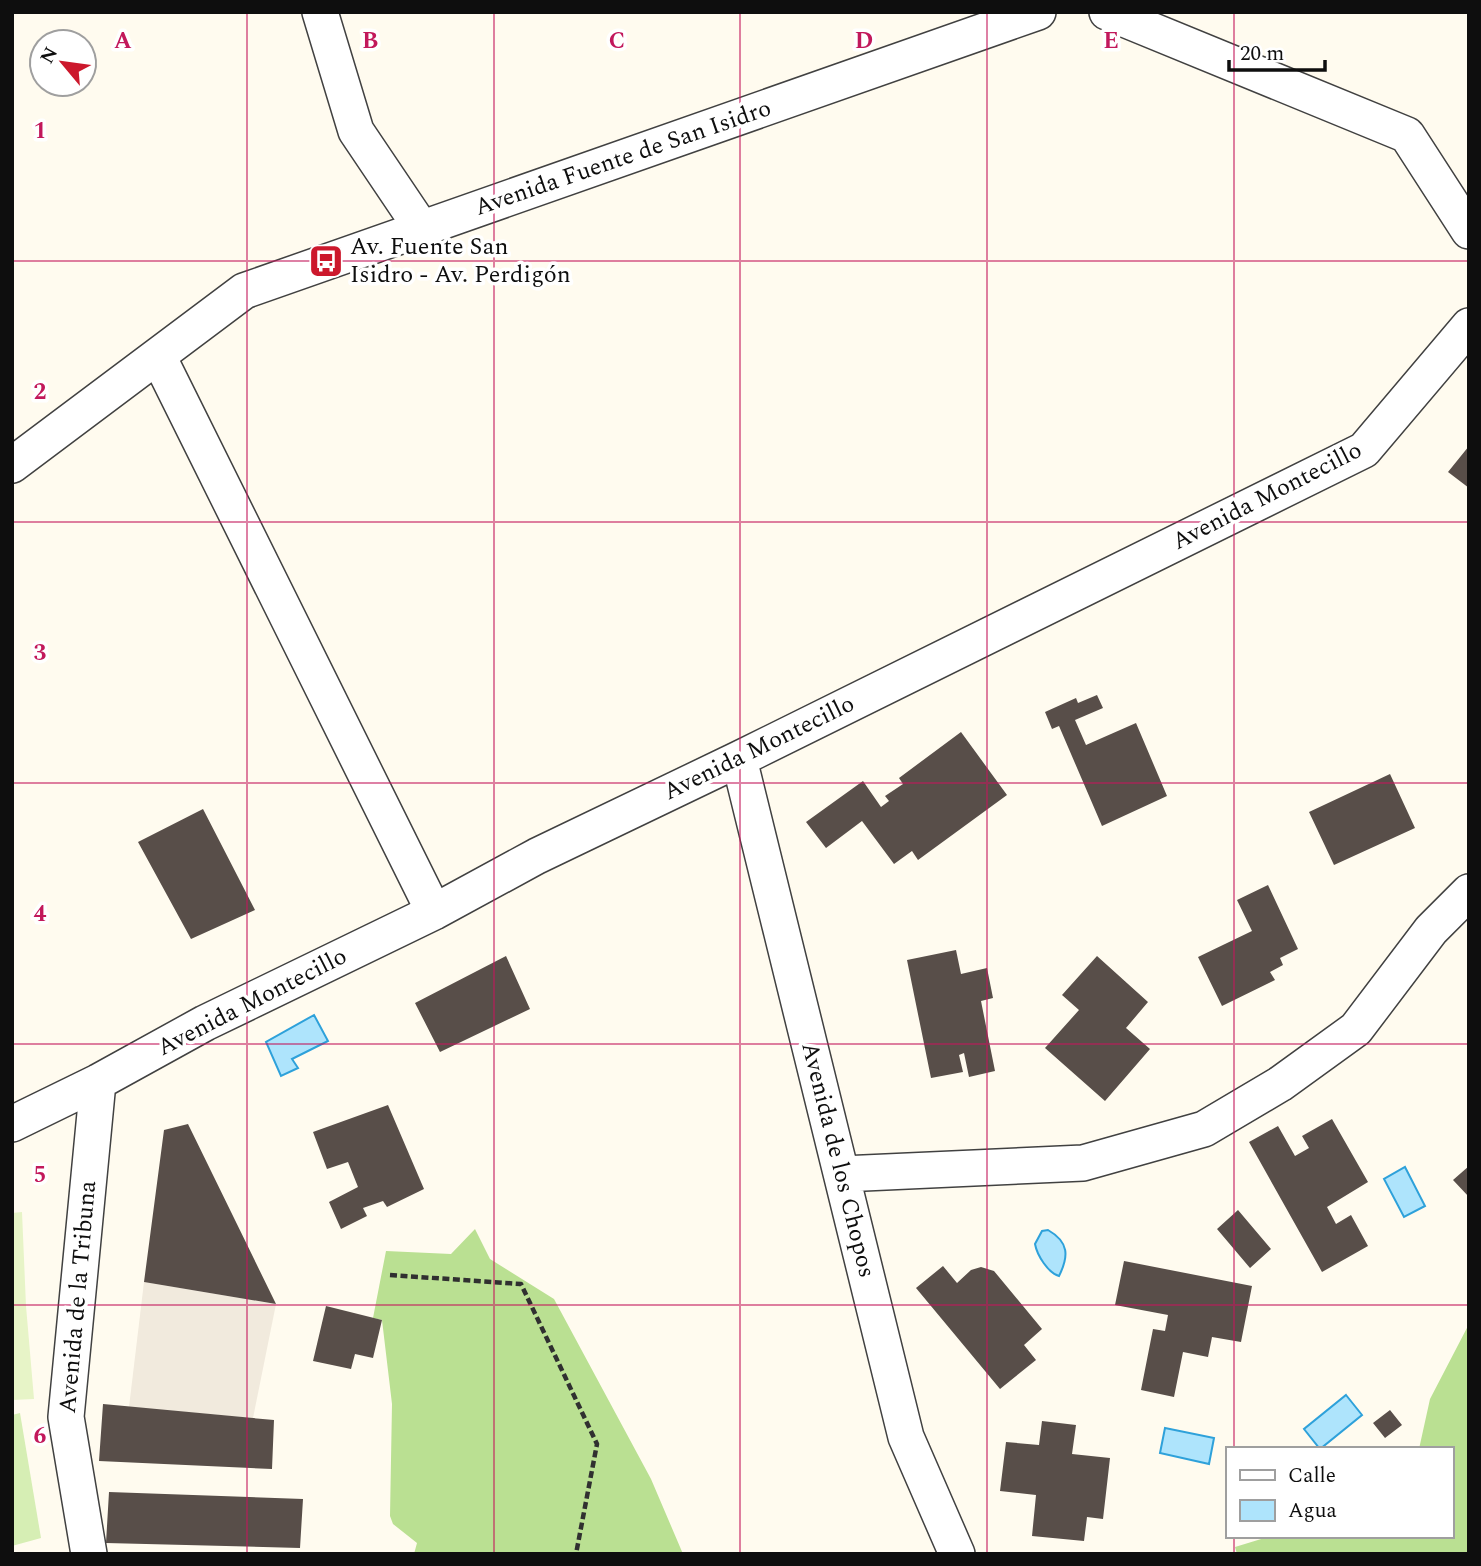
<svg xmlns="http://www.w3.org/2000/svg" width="1481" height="1566" font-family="Spectral,serif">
<rect width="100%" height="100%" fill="#fffbef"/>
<path fill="#d6eeb4" d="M20,1413l21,125 -29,8v-131z"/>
<path fill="#bae092" d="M475,1229l15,30 64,40 97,180 32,75h-269l3,-11 -24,-19 -3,-8 2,-112 -10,-84 -9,-2 13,-67 65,3z
M1469,1324v230h-232l-2,-7 36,-11h180v-87h-32l11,-50z"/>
<path fill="#e7f4c7" d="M22,1212l4,94 8,93 -22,1v-187z"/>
<path fill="#f1eadd" d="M144,1282l132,22 -23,114 -124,-11z"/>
<path fill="#aee4fc" stroke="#2ea1da" stroke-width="2" d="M314,1015l14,26 -36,18 6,9 -17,8 -15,-34z
M1405,1167l20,39 -21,11 -20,-38z
M1048,1230c21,12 21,26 11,46 -11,-3 -22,-21 -24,-32l7,-13z
M1346,1395l16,20 -42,34 -16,-20z
M1165,1428l49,10 -5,26 -49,-11z"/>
<path fill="#584e49" d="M1469,446v42l-21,-16z
M1097,695l6,13 -28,12 11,25 50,-22 31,73 -65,30 -43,-100 -7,3 -7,-17 31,-14 2,5z
M961,732l46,63 -89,65 -6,-9 -18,13 -32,-43 -36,27 -20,-26 57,-41 18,26 8,-6 -4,-5 18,-12 -4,-6z
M1390,774l25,54 -81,37 -25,-53z
M203,809l52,101 -64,29 -53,-97z
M1268,885l30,64 -18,9 3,7 -13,7 5,8 -53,26 -24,-49 54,-26 -15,-31z
M956,950l5,24 26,-6 6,30 -12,3 14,70 -26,6 -5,-24 -5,2 4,17 -32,6 -24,-118z
M506,956l24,53 -90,43 -25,-49z
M1097,956l51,46 -22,26 24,21 -45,52 -60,-53 34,-38 -17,-15z
M388,1105l36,84 -37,18 -4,-6 -20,7 4,8 -26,13 -12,-27 29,-15 -10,-25 -21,7 -14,-37z
M1332,1119l36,63 -41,25 9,17 15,-9 17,31 -46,26 -73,-130 29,-16 17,30 14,-8 -7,-12z
M188,1124l88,180 -132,-22 20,-152z
M1469,1166v31l-16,-17z
M1238,1210l33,39 -21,19 -33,-39z
M1124,1261l128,25 -11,56 -29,-5 -4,20 -25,-5 -9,45 -33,-7 12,-61 12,2 3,-16 -53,-10z
M943,1266l14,17 14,-13 10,-3 13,4 48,58 -18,16 12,15 -36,29 -84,-101z
M326,1306l56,14 -9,38 -18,-4 -4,15 -38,-8z
M103,1404l171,16 -2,49 -173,-8z
M1390,1410l12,15 -17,13 -12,-15z
M1042,1421l34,4 -4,29 38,4 -7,61 -16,-2 -3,24 -52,-5 4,-41 -36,-4 6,-49 33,3z
M109,1492l194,7 -3,49 -194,-5z"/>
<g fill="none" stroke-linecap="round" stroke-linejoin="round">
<g stroke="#414141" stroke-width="38">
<path id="minor" d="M320,12l36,119 66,98
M1107,12l300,123 62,96
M158,356l276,556
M12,465l232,-174 794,-279
M739,759l167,678 51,117
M12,1124l86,-42 107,-59 229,-111 103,-56 202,-97 625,-309 105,-124
M842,1174l241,-11 121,-34 76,-45 76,-55 75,-99 38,-38
M89,1554l-23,-137 32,-335"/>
</g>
<path stroke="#303030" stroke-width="4.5" stroke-dasharray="7 3.5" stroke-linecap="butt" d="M390,1275l131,9 76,160 -21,110"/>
<use href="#minor" stroke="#fff" stroke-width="35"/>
</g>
<path fill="none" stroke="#c2185b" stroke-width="2" stroke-opacity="0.55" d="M247,12v1542M494,12v1542M740,12v1542M987,12v1542M1234,12v1437M12,261h1457M12,522h1457M12,783h1457M12,1044h1457M12,1305h1457M1234,1536v18"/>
<defs>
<g id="bus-square" transform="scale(1.75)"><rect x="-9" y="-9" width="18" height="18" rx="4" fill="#cc182c" stroke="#fff"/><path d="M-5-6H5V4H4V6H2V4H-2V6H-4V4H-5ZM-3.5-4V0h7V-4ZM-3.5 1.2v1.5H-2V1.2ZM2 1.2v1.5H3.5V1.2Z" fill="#fff"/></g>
</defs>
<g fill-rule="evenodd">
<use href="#bus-square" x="326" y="261"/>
</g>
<g text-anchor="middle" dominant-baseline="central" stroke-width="7" stroke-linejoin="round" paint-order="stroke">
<g font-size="24" fill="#0e0e0e" stroke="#fff">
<text transform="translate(623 158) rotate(-19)">Avenida Fuente de San Isidro</text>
<text transform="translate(1267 496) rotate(-27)">Avenida Montecillo</text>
<text transform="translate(759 748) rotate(-26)">Avenida Montecillo</text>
<text transform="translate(252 1002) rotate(-27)">Avenida Montecillo</text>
<text transform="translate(838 1160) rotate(76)">Avenida de los Chopos</text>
<text transform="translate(78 1297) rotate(-85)">Avenida de la Tribuna</text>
</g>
<g font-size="24" fill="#0e0e0e" stroke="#fff" text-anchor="start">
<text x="350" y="247">Av. Fuente San<tspan x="350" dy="28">Isidro - Av. Perdigón</tspan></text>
</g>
</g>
<g font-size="23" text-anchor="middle" font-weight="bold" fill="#c2185b" stroke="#fff" stroke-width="7" stroke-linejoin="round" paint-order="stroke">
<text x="123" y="48">A</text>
<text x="370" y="48">B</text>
<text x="617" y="48">C</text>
<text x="864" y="48">D</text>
<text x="1111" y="48">E</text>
<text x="40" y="138">1</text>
<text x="40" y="399">2</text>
<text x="40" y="660">3</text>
<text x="40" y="921">4</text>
<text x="40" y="1182">5</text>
<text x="40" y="1443">6</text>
</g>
<rect width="1481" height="1566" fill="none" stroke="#0e0e0e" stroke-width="28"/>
<rect x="1226" y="1447" width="228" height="91" fill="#ffffff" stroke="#9f9f9f" stroke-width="2"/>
<rect x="1240" y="1470" width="35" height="10" fill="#ffffff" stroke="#9f9f9f" stroke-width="2"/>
<text x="1288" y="1482" font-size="21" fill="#0e0e0e">Calle</text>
<rect x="1240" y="1500" width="35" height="21" fill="#aee4fc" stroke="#9f9f9f" stroke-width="2"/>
<text x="1288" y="1517" font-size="21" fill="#0e0e0e">Agua</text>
<g transform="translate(63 63) rotate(299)"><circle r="33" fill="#ffffff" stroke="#9f9f9f" stroke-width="2"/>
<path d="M0-5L12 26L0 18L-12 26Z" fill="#cc182c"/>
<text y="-10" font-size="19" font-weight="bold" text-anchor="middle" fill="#0e0e0e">N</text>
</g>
<path d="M1229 60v10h96v-10" fill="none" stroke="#0e0e0e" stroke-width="3.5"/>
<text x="1240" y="60" font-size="21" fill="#0e0e0e" stroke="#ffffff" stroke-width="5" paint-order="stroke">20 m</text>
</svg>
